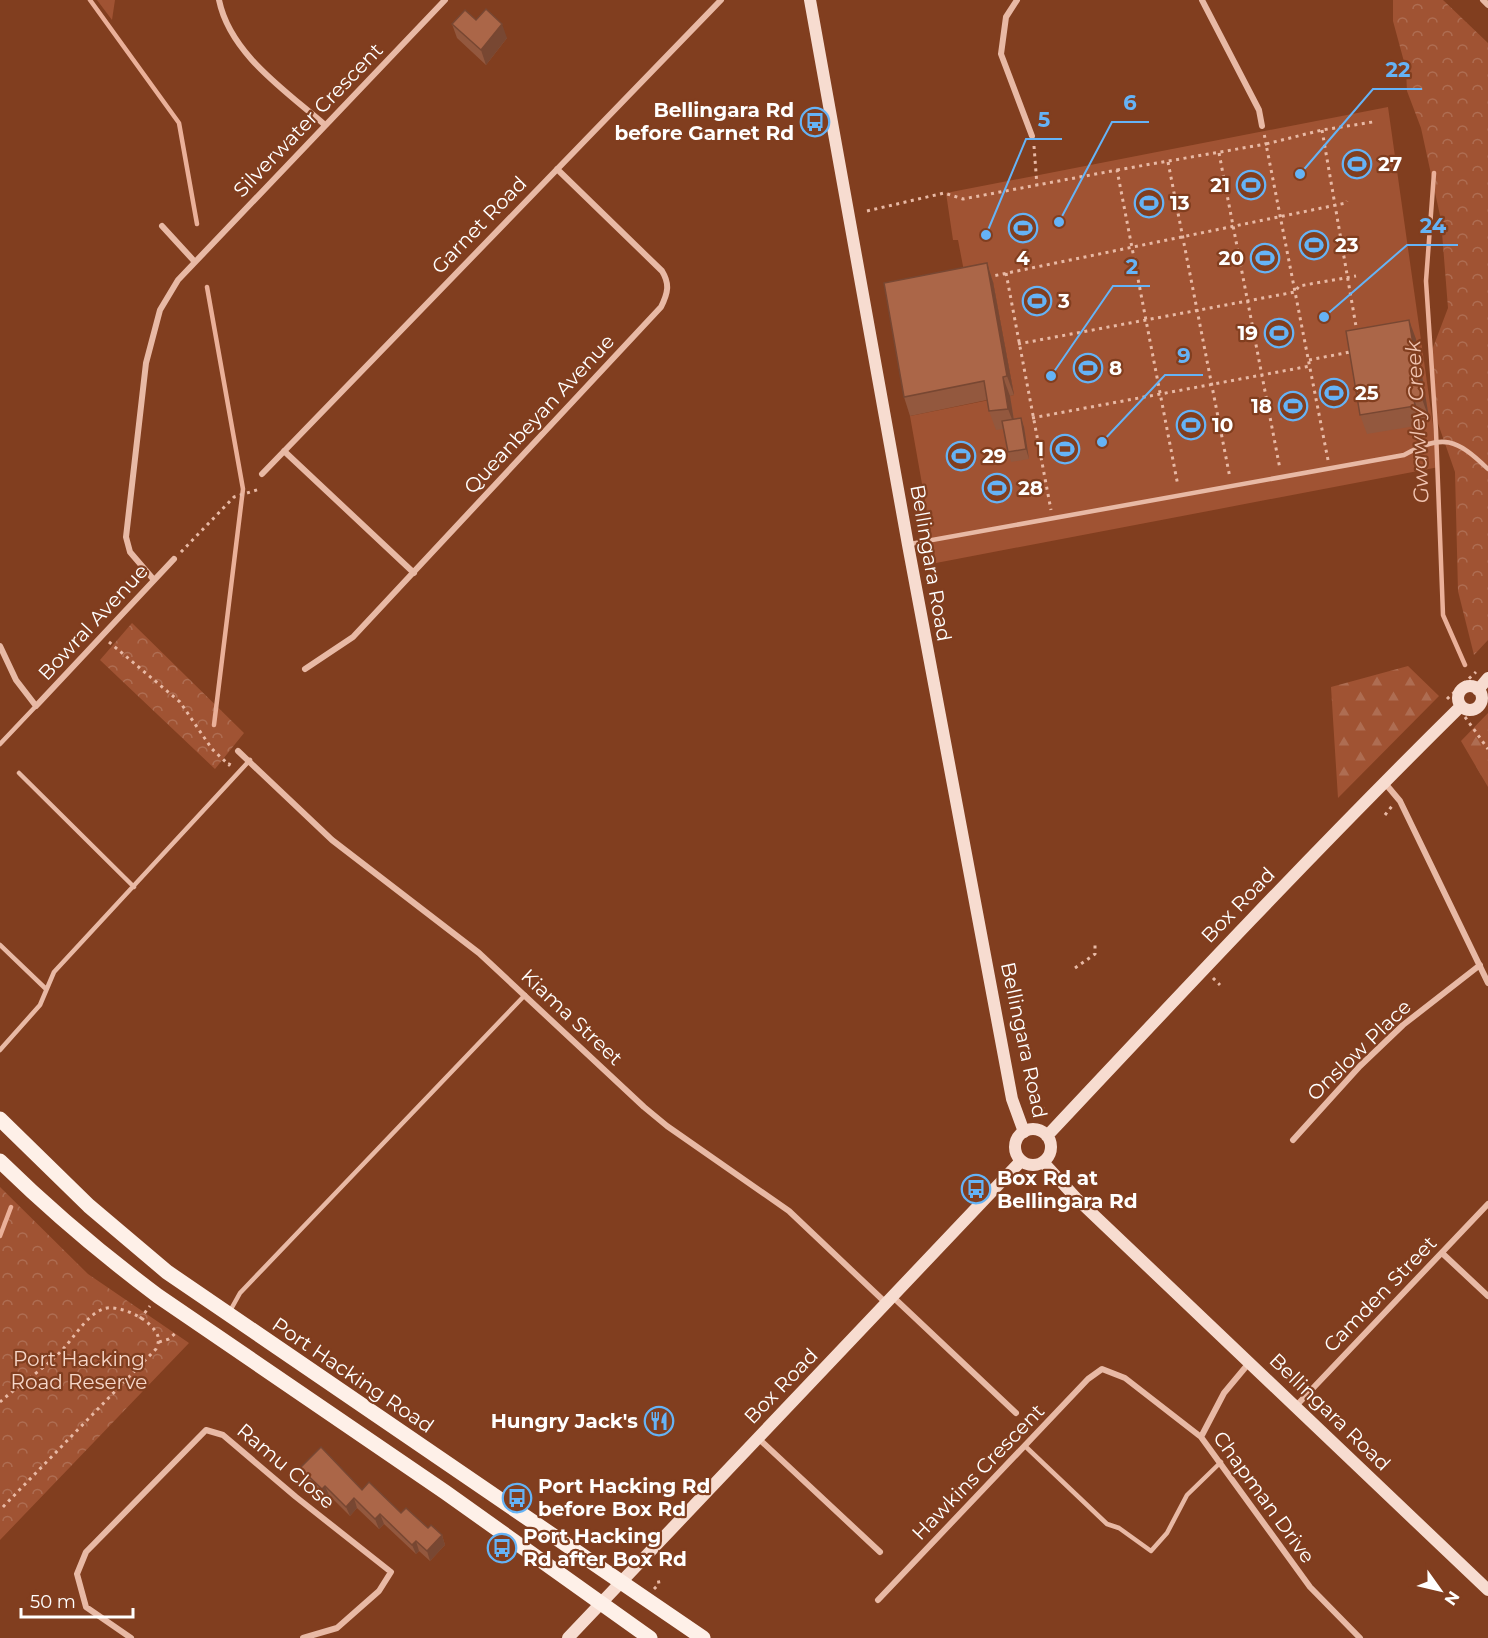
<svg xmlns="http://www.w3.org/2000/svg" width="1488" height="1638" font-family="Montserrat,sans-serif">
<defs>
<pattern id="forest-firs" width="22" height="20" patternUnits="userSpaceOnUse" patternTransform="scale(1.5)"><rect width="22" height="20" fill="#a05333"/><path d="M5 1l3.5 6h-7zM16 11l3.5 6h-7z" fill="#ae6d52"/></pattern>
<pattern id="park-crowns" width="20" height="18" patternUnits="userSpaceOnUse" patternTransform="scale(1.5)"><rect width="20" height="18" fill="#a05333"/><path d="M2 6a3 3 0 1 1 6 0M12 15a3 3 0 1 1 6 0" fill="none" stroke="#ae6d52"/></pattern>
</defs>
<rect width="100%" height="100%" fill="#813e1f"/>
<path fill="#a05333" d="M97,0h18l-3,20z
M1388,107l51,360 -503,96 -26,-147 104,-21 -21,-113 -26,5 -9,-47h-5l-7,-47z"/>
<path fill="url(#forest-firs)" d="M1408,666l31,30 -101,102 -7,-111z
M1488,713v74l-27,-46z"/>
<path fill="url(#park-crowns)" d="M1393,0h50l45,43v597l-14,15 -16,-64 -3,-119 -20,-57 -6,-57 19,-50 -7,-88 -20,-92 -14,-37 -1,-22 -13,-48z
M132,623l112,110 -29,36 -115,-109z
M0,1187l88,87 101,69 -189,197z"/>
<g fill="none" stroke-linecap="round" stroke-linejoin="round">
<path stroke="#eab099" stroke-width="4.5" d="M90,0l89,123 18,101
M1434,173l-8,108 10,150 7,184 22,50
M207,287l36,202 -29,236
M0,1236l11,-29"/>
<path stroke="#e8b9a5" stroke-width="3" stroke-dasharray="3 4.5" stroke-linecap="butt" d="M1322,130l35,202
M1034,146l3,40
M1219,153l61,316
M1168,162l62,316
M1117,170l149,-26 -2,-11
M867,211l77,-18 19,6 154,-29 61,316
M1006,273l45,237
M988,277l358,-74 1,-2
M1018,344l277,-52 4,-6 57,-10
M1309,360l41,-8
M1032,418l278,-52
M1328,460l-62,-316 56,-14 51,-8
M181,552l53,-55 26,-8
M109,642l71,60 32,47 17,16 3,-6
M1447,699l29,-27
M1465,717l23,32
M1385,815l7,-9
M1075,968l20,-14v-9
M1213,978l7,7
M1034,1106l10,3
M140,1319l10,-13
M159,1342l10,-3 9,-8
M0,1402c20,-18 47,-35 64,-54 11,-12 23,-33 39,-39 13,-5 39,7 47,16 8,8 11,13 6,24l-156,161
M654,1589l5,-5 -1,-6"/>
<path stroke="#e8b9a5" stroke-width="4.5" d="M910,544l494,-89c39,-22 53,-16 84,14
M0,744l36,-38
M19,773l115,114
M0,945l46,44
M0,1050l40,-45 14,-33 196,-212
M230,1311l10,-18 285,-298
M1025,1446l82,78 12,4 32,23 16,-18 20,-38 34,-33"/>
<path stroke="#e8b9a5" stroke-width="6" d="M219,0c11,54 67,91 106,125
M1017,0l-11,17 -5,37 31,82
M1202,0l57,110 3,16
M1483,0l5,5
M162,226l33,36
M284,451l130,122
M262,474l459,-474
M154,580l-24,-28 -4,-15 20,-174 14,-53 18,-30 267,-280
M0,646l16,34 20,26 138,-147
M305,669l48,-32 308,-330c7,-14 9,-23 1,-36l-105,-102
M238,751l94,89 147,113 165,154 23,19 122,85 97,92
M1384,782l16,19 88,182
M1293,1140l67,-74 43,-41 77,-60
M1442,1253l46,43
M893,1297l123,116
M1296,1406l192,-202
M1201,1437l23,-44 25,-30
M758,1438l122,114
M878,1600l210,-221 14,-10 23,9 76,59 109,150 50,51
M131,1638l-45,-31 -9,-33 9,-22 120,-122 17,5 73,62 95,75 -12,19 -42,37 -34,10"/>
<path stroke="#f7dcd0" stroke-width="12" d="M810,0l98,545 104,554 12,33
M1458 698a12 12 0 1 1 24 0a12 12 0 1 1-24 0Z
M1478,690l10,-12
M1015 1147a18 18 0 1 1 36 0a18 18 0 1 1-36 0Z
M1047,1136c136,-145 272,-290 414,-430
M1043,1162l33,36 412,392
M568,1638l453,-477"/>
<path stroke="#fef0e8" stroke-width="15" d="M0,1119l89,87 78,66 536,366
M0,1161c50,49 102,93 158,135l287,196 205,146"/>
</g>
<path fill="#93583e" d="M476,20l31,18 -21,27 -29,-27 -5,-14z
M987,263l6,19 21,113 -4,1 4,23 7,-1 3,9 5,32 -18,3 -3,-10 -4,-23 -8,1 -7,-19 -2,-11 -77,16 -6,-19z
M1416,339l13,79 -8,1 1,6 -55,9 -7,-19z
M300,1468l62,22 66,38 14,7 3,10 -15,16 -11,-10 -3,3 -32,-30 -5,5 -22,-21 -7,8 -21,-21 -3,4 -22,-22z"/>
<path fill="#784732" d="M502,24l5,14 -21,27 -5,-15z
M987,263l6,19 21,113 -7,-19z
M1409,320l7,19 13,79 -7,-19z
M1003,377l7,19 5,31 -7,-18z
M1414,400l7,19 1,6 -7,-19z
M1021,418l3,9 5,32 -3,-10z
M325,1486l4,9 -3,4 -4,-10z
M354,1498l3,10 -7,8 -4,-9z
M380,1514l4,10 -5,5 -4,-10z
M442,1535l3,10 -15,16 -3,-10z
M416,1541l3,10 -3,3 -4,-9z"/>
<path fill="#ab6648" stroke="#784732" stroke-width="1.5" d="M486,9l16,15 -21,26 -29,-26 13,-14 11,10z
M987,263l20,113 -4,1 5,32 -19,2 -5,-30 -80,16 -20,-114z
M1409,320l13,79 -8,1 1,6 -55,9 -14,-84z
M1021,418l5,31 -18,3 -6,-31z
M321,1447l41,43 7,-8 32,31 5,-5 22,20 3,-3 11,10 -15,16 -11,-10 -4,4 -32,-31 -5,5 -21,-21 -8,9 -21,-21 -3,3 -22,-21z"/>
<defs>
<g id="bus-ring" transform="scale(1.5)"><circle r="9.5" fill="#813e1f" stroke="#65b3f6" stroke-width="1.5"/><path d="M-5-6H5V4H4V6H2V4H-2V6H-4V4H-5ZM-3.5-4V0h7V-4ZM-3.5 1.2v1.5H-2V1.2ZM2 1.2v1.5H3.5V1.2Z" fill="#65b3f6"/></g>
<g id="stadium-ring" transform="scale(1.5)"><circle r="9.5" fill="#813e1f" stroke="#65b3f6" stroke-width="1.5"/><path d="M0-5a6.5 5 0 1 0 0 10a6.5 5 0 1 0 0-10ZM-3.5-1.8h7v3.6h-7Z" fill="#65b3f6"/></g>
<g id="restaurant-ring" transform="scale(1.5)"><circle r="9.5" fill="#813e1f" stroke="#65b3f6" stroke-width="1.5"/><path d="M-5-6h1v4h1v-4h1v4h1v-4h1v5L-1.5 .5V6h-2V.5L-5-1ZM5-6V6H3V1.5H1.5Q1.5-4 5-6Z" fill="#65b3f6"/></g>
</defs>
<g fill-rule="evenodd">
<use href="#bus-ring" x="815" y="122"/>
<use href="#stadium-ring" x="1357" y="164"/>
<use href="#stadium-ring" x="1251" y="185"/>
<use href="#stadium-ring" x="1149" y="203"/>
<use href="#stadium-ring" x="1023" y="228"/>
<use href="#stadium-ring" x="1314" y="245"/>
<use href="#stadium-ring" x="1265" y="258"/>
<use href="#stadium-ring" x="1037" y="301"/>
<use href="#stadium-ring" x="1279" y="333"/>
<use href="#stadium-ring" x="1088" y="368"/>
<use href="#stadium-ring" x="1334" y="393"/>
<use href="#stadium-ring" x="1293" y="406"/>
<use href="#stadium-ring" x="1191" y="425"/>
<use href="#stadium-ring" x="1065" y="449"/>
<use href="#stadium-ring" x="961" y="456"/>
<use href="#stadium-ring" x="997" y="488"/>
<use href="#bus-ring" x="976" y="1189"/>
<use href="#restaurant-ring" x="659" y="1421"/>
<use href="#bus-ring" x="517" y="1498"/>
<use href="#bus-ring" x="502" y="1548"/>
</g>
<g text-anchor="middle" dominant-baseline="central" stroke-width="4.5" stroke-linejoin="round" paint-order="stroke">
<g font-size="20" font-weight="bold" fill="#fff" stroke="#813e1f" text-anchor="start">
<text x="794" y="110" text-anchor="end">Bellingara Rd<tspan x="794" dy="23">before Garnet Rd</tspan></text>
<text x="1378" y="164">27</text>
<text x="1230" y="185" text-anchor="end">21</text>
<text x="1170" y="203">13</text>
<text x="1335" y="245">23</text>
<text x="1023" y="258" text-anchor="middle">4</text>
<text x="1244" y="258" text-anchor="end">20</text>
<text x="1058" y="301">3</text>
<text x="1258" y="333" text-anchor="end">19</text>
<text x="1109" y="368">8</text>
<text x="1355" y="393">25</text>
<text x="1272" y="406" text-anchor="end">18</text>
<text x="1212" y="425">10</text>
<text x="1044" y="449" text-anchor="end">1</text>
<text x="982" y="456">29</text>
<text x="1018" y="488">28</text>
<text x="997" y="1178">Box Rd at<tspan x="997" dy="23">Bellingara Rd</tspan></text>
<text x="638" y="1421" text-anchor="end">Hungry Jack's</text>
<text x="538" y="1486">Port Hacking Rd<tspan x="538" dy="23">before Box Rd</tspan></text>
<text x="523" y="1536">Port Hacking<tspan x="523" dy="23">Rd after Box Rd</tspan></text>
</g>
<g font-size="20" fill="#fff" stroke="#813e1f">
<text transform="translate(308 120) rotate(-46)">Silverwater Crescent</text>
<text transform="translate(479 225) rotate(-46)">Garnet Road</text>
<text transform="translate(539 414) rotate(-47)">Queanbeyan Avenue</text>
<text transform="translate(931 563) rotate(80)">Bellingara Road</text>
<text transform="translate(93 622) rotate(-47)">Bowral Avenue</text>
<text transform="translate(1238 905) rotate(-46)">Box Road</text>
<text transform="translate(572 1017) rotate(43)">Kiama Street</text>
<text transform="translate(1024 1040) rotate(78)">Bellingara Road</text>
<text transform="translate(1359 1050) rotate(-44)">Onslow Place</text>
<text transform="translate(1380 1294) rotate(-46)">Camden Street</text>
<text transform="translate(353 1375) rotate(34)">Port Hacking Road</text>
<text transform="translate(781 1386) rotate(-46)">Box Road</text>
<text transform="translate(1330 1412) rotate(44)">Bellingara Road</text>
<text transform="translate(286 1466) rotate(40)">Ramu Close</text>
<text transform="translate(978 1472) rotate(-46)">Hawkins Crescent</text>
<text transform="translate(1264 1497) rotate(54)">Chapman Drive</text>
</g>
<g font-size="20" fill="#f6d7c9" stroke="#813e1f">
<text x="79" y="1359">Port Hacking<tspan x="79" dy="23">Road Reserve</tspan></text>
</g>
<g font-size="21" font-style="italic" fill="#f0c3b0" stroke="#813e1f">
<text transform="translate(1417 422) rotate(-93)">Gwawley Creek</text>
</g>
</g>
<path fill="none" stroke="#65b3f6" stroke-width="2" d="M1300 174L1373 89H1422M1059 222L1112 122H1149M986 235L1026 139H1062M1324 317L1407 245H1458M1051 376L1113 286H1150M1102 442L1165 375H1203"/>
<g fill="#65b3f6" stroke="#813e1f" stroke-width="2">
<circle cx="1300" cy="174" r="6"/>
<circle cx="1059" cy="222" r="6"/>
<circle cx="986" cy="235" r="6"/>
<circle cx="1324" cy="317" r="6"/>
<circle cx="1051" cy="376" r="6"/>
<circle cx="1102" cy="442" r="6"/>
</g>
<g font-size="21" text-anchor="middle" font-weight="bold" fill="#65b3f6" stroke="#813e1f" stroke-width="4.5" stroke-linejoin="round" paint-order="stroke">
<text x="1398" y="77">22</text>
<text x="1130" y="110">6</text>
<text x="1044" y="127">5</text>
<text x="1433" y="233">24</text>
<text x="1132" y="274">2</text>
<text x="1184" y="363">9</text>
</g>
<g transform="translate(1440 1590) rotate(124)" stroke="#813e1f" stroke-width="4.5" paint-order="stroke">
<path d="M0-4.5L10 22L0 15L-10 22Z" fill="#ffffff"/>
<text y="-9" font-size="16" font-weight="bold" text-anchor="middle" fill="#ffffff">N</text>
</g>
<path d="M21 1608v9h112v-9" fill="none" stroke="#ffffff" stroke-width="3"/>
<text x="30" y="1608" font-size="18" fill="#ffffff" stroke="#813e1f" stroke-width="4.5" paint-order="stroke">50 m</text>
</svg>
